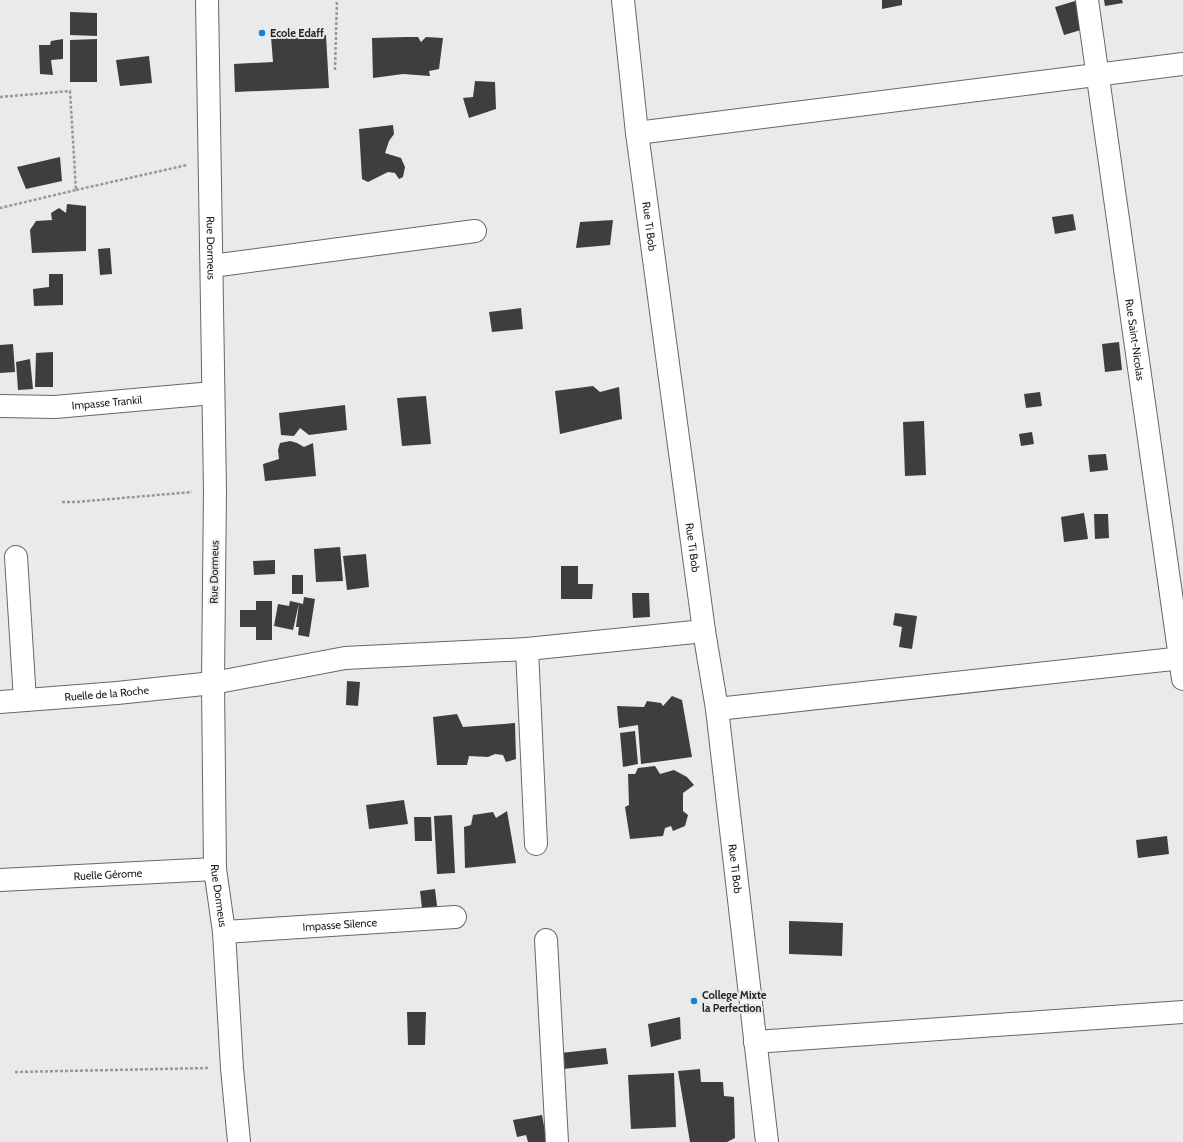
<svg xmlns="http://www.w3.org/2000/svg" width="1183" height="1142" font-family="Cabin,sans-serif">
<rect width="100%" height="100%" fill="#e8eaeb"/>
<path fill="#3f3d3d" d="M882,0h20v5l-20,4z
M1104,0h18l1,3 -18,3z
M1075,1l9,28 -20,6 -9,-28z
M70,12l27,1v23l-27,-1z
M326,35l3,53 -94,4 -1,-28 39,-2 -2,-25z
M406,37h12l3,5 5,-5 17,1 -4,31 -10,2 1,5 -27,-2 -30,4 -1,-40z
M63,39v20l-12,1 2,15 -13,-1 -1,-29h11l1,-4z
M97,39v43h-27v-42z
M149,56l3,27 -32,3 -4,-26z
M475,81l20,1 1,27 -27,9 -6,-20 10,-1z
M393,125l1,9 -5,7 -4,12 16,5 4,9 -2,10 -4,2 -4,-6 -7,-1 -20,10 -6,-3 -3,-50z
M60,157l2,24 -36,8 -9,-22z
M67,204l19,2v45l-54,2 -2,-23 6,-9 16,-1 -1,-7 8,-5 7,5z
M1073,214l3,16 -21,4 -3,-17z
M613,220l-3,25 -34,3 4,-26z
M110,248l2,26 -12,1 -2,-26z
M49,274h14v31l-29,1 -1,-17 16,-2z
M521,308l2,21 -31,3 -3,-20z
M1119,342l3,28 -17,2 -3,-28z
M13,344l2,28 -15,1v-28z
M53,352v35h-18l1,-34z
M30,359l3,30 -15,1 -2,-28z
M593,386l7,6 19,-5 3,32 -62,15 -5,-43z
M1040,392l2,14 -16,2 -2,-14z
M426,396l5,48 -29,2 -5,-48z
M345,405l2,25 -38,5 -9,-7 -6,8 -13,-1 -2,-22z
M924,421l2,54 -21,1 -2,-54z
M1032,432l2,12 -13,2 -2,-12z
M290,441l7,2 7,4 9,-4 3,33 -51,5 -2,-17 16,-5 -1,-9 2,-7z
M1106,454l2,16 -18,2 -2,-17z
M1084,513l4,26 -24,3 -3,-25z
M1094,514h14l1,24 -14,1z
M340,547l3,34 -27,1 -2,-33z
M366,554l3,33 -22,3 -4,-34z
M275,560v14l-21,1 -1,-14z
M561,566h17v18h15l-1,15h-31z
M292,575h11v19h-11z
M632,593h17l1,24 -17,1z
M304,597l11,2 -6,38 -11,-2 1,-8h-3l3,-24 4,1z
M256,601h16v39h-16v-13h-16v-17h16z
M290,601l9,2 -6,27 -19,-4 4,-22 11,2z
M895,613l22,3 -5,33 -13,-2 3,-20 -9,-2z
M347,681l13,1 -2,24 -12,-1z
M672,696l10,4 10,57 -51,7 -3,-39 -19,3 -2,-22 27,1 3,-6 14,2 2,3z
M457,714l6,13 52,-4 1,36 -10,3 -3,-7 -8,-1 -7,3 -19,-1 -2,9h-30l-4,-48z
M635,731l3,33 -15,3 -3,-34z
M655,766l5,8 14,-4 13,7 7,8 -11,8v18l5,4 -3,11 -12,5 -2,-5 -6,2 -2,8 -33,3 -5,-32 4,-2 -1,-31h7l3,-6z
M404,800l4,24 -39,5 -3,-24z
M507,811l9,52 -51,5 -1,-41 7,-2 2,-10 20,-3 3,6z
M452,815l3,58 -18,1 -3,-58z
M414,817h17l1,24h-17z
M1167,836l2,18 -31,4 -2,-18z
M435,889l3,25 -15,2 -3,-25z
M789,921l54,2 -1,33 -53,-2z
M407,1012h19l-1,33h-17z
M680,1017l1,22 -30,8 -3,-23z
M606,1048l2,16 -45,5 -2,-16z
M700,1069l1,13h22l1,14 10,1 1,41 -8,4h-37l-12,-71z
M674,1073l2,54 -45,2 -3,-54z
M542,1115l5,27h-19l-2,-7 -9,2 -4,-17z"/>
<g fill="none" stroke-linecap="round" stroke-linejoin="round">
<g stroke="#676769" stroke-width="24">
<g id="minor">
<path id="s1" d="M207,0l8,490 -2,193 2,186 9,63 8,136 7,74"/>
<path id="s2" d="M623,0l14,133 67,498 13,78 50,433"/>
<path id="s3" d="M1087,0l96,679"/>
<path d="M637,133l546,-69"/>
<path d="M212,266l263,-35"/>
<path id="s4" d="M0,406l55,1 158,-14"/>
<path d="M16,557l9,143"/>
<path d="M527,649l9,195"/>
<path id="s5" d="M0,702l117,-9 96,-10 132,-25 182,-9 177,-18"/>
<path d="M717,709l466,-51"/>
<path id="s6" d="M0,880l215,-11"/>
<path id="s7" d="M224,932l231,-15"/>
<path d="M546,940l11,202"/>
<path d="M755,1042l428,-30"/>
</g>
</g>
<path stroke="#979999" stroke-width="2.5" stroke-dasharray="3 2" stroke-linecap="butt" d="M335,70l2,-70
M0,97l70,-6 6,99 -76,18
M76,190l111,-25
M62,502h14l116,-10
M15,1072l194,-4"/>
<use href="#minor" stroke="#fff" stroke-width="22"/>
</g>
<g fill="#1381cb" stroke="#e8eaeb" stroke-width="1.5">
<circle cx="262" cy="33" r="4"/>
<circle cx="694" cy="1001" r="4"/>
</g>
<g text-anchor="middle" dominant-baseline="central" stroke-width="4" stroke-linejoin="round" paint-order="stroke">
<g font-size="11" font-weight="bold" fill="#222323" stroke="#e8eaeb" text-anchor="start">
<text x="270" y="33">Ecole Edaff</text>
<text x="702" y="995">College Mixte<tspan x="702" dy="13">la Perfection</tspan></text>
</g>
<g font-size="11" fill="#222323" stroke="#e8eaeb">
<text stroke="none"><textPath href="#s2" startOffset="228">Rue Ti Bob</textPath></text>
<text stroke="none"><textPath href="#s1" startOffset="248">Rue Dormeus</textPath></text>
<text stroke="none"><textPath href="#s3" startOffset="343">Rue Saint-Nicolas</textPath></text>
<text stroke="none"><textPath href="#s4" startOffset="107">Impasse Trankil</textPath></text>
<text stroke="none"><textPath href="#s2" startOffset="552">Rue Ti Bob</textPath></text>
<text transform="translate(214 572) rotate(-89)">Rue Dormeus</text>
<text stroke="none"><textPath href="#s5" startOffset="107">Ruelle de la Roche</textPath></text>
<text stroke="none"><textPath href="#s2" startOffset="876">Rue Ti Bob</textPath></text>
<text stroke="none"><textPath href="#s6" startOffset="108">Ruelle Gérome</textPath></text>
<text stroke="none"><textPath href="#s1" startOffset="896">Rue Dormeus</textPath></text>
<text stroke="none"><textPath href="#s7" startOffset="116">Impasse Silence</textPath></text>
</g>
</g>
</svg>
